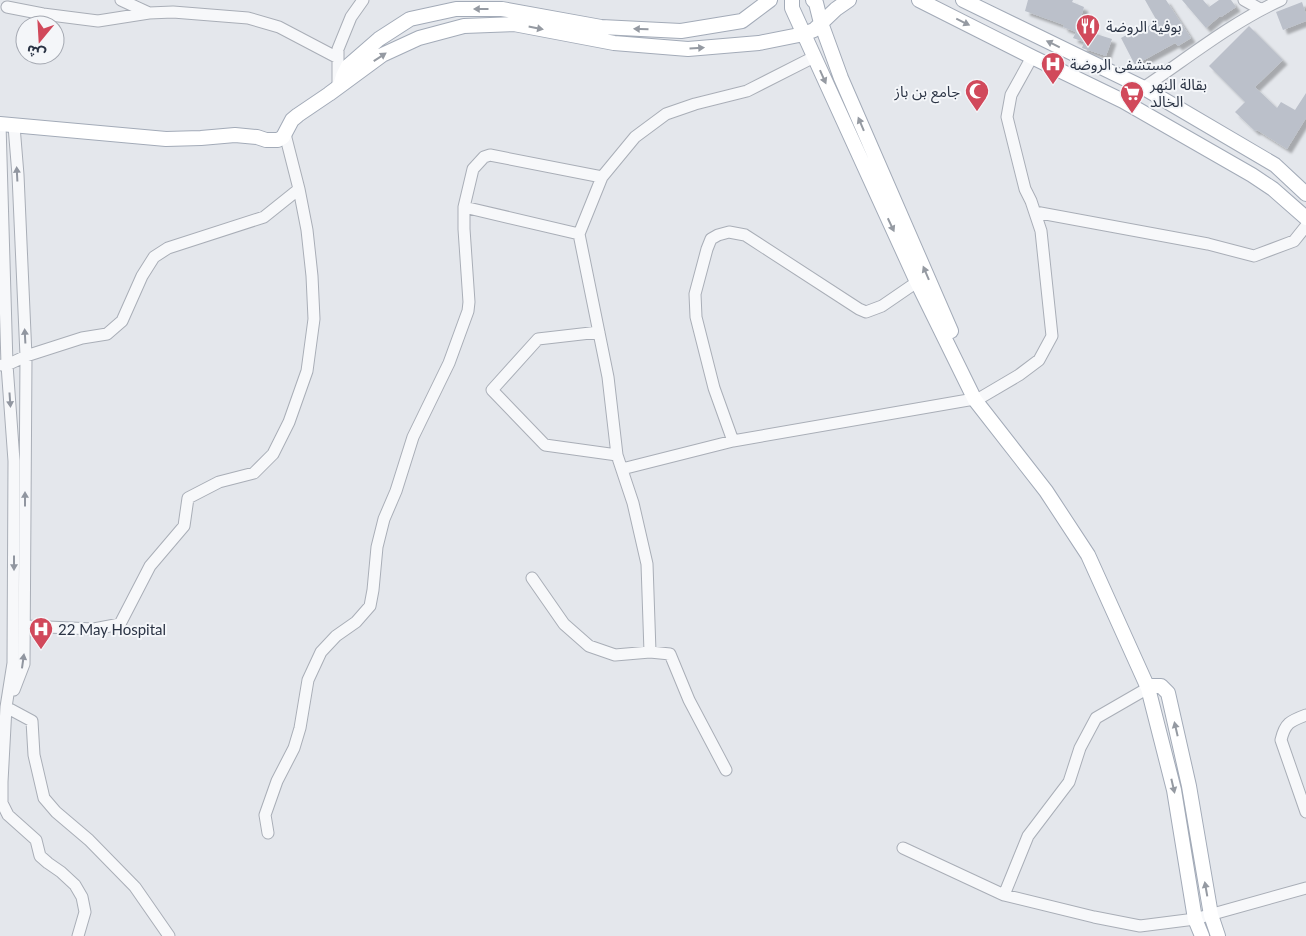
<svg xmlns="http://www.w3.org/2000/svg" width="1306" height="936" font-family="Lato,'Noto Sans Arabic',sans-serif">
<defs>
<filter id="shadow"><feDropShadow dx="4.5" dy="4.5" stdDeviation="1" flood-color="#0004"/></filter>
</defs>
<rect width="100%" height="100%" fill="#e4e7ec"/>
<path fill="#bbc0ca" filter="url(#shadow)" d="M1028,0h45l-1,2 12,5 -3,10 9,3 -3,8 10,4 -1,2 16,5 -6,17 -24,-8 2,-6 -11,-4 3,-6 -13,-5 1,-2 -39,-14z
M1145,0h21l25,38 -13,8 -3,-3 -40,22 -14,-27 16,-9 1,3 19,-11z
M1182,0h21l6,7 10,-7h12l5,7 -15,10 -1,-1 -14,12z
M1302,2l4,12v7l-23,9 -7,-18z
M1249,26l34,34 -28,27 22,21 4,-6 14,8 11,-17v25l-19,31 -30,-19 -2,1 -20,-19 10,-10 -36,-36z"/>
<g fill="none" stroke-linecap="round" stroke-linejoin="round">
<g stroke="#a9aeb7" stroke-width="13">
<path id="minor" d="M121,0l28,13 24,-1 75,6 31,9 59,31
M1244,0l16,9
M7,7l36,7 55,7 51,-8
M338,87v-38l13,-32 12,-17
M1123,101c53,-33 101,-75 158,-101
M0,124l7,241 7,96 -1,202 -7,44 -4,75v21l6,12 28,25 4,16 8,7 13,9 14,13 7,12 3,15 -7,24
M464,207l115,27
M1035,212l173,32 46,12 40,-15 12,-15
M599,332l-61,7 -46,51 53,55 72,10
M2,365h5l19,-9 56,-18 25,-4 15,-13 20,-45 12,-19 14,-9 96,-31 35,-28
M733,441l-19,-53 -18,-71 -1,-23 12,-45 4,-10 7,-4 11,-3 16,3 114,74 7,3 16,-6 35,-24
M622,469l111,-28 247,-43 39,-23 20,-15 13,-24 -11,-105 -10,-30 -6,-12 -18,-72 4,-22 21,-38
M532,578l32,46 25,22 26,9 35,-3 20,2 19,46 37,70
M25,626l69,3 26,-5 30,-58 34,-40 4,-28 31,-16 35,-9 19,-19 16,-32 18,-51 7,-52 -2,-43 -5,-46 -8,-41 -14,-55
M650,652l-3,-88 -14,-61 -16,-48 -9,-78 -29,-143 23,-57 33,-40 31,-23 29,-10 52,-13 67,-34
M14,690l10,-26 2,-308 -8,-181 -4,-49
M6,707l26,14 2,34 10,43 12,14 33,28 46,47 34,49
M1306,715c-16,6 -21,8 -25,25l25,72
M268,833l-3,-18 12,-34 17,-33 6,-20 8,-48 13,-28 15,-16 20,-14 14,-16 3,-16 4,-43 7,-28 12,-28 17,-54 36,-74 19,-52 1,-9 -5,-73v-22l9,-38 11,-12 6,-2 112,22
M903,848l101,47 90,22 46,9 55,-7 111,-31
M1004,895l24,-59 41,-54 11,-34 16,-30 52,-30"/>
</g>
<g stroke="#a3abb8" stroke-width="16">
<path id="major" d="M792,0v8l125,274 58,118 71,91 42,64 60,133 26,102 21,129 7,17
M813,0l3,3 5,20 20,55 110,253
M919,0l113,57 91,44 129,74 21,14 33,29
M963,0l181,88 131,77 31,29
M340,86l3,-10 5,-10 31,-27 31,-20 46,-10h46l99,18 80,4 61,-10 28,-21
M0,124l166,15 35,-1 34,-3 22,2 9,3h12l5,-3 9,-17 6,-5 31,-21 53,-39 37,-17 45,-12 50,-2 100,19 74,6 71,-6 45,-9 10,-4 22,-21 13,-9
M1148,688l4,-2h9l7,7 21,93 22,129 7,21"/>
</g>
<use href="#minor" stroke="#f7f8fa" stroke-width="11"/>
<use href="#major" stroke="#fff" stroke-width="14"/>
</g>
<defs><path id="oneway-solid" d="M-6-.8H1V-3.2L6.5 0L1 3.2V.8H-6Z" transform="scale(1.25)"/></defs>
<g fill="#959aa2">
<use href="#oneway-solid" transform="translate(481 9) rotate(-180)"/>
<use href="#oneway-solid" transform="translate(963 22) rotate(26)"/>
<use href="#oneway-solid" transform="translate(536 28) rotate(11)"/>
<use href="#oneway-solid" transform="translate(641 29) rotate(-178)"/>
<use href="#oneway-solid" transform="translate(1053 44) rotate(-154)"/>
<use href="#oneway-solid" transform="translate(697 48) rotate(-4)"/>
<use href="#oneway-solid" transform="translate(380 57) rotate(-33)"/>
<use href="#oneway-solid" transform="translate(823 77) rotate(66)"/>
<use href="#oneway-solid" transform="translate(861 124) rotate(-113)"/>
<use href="#oneway-solid" transform="translate(891 225) rotate(65)"/>
<use href="#oneway-solid" transform="translate(926 273) rotate(-113)"/>
<use href="#oneway-solid" transform="translate(1176 729) rotate(-103)"/>
<use href="#oneway-solid" transform="translate(1173 786) rotate(77)"/>
<use href="#oneway-solid" transform="translate(1206 889) rotate(-100)"/>
</g>
<g fill="#9196a0">
<use href="#oneway-solid" transform="translate(17 174) rotate(-93)"/>
<use href="#oneway-solid" transform="translate(25 336) rotate(-93)"/>
<use href="#oneway-solid" transform="translate(10 400) rotate(86)"/>
<use href="#oneway-solid" transform="translate(25 499) rotate(-90)"/>
<use href="#oneway-solid" transform="translate(14 563) rotate(90)"/>
<use href="#oneway-solid" transform="translate(23 661) rotate(-82)"/>
</g>
<defs>
<g id="restaurant-pin" transform="scale(1.25)"><path d="M0 17L-7.5 6A9.5 9.5 0 1 1 7.5 6Z" fill="#d1495b" stroke="#f4f6f9"/><path d="M-5-6h1v4h1v-4h1v4h1v-4h1v5L-1.5 .5V6h-2V.5L-5-1ZM5-6V6H3V1.5H1.5Q1.5-4 5-6Z" fill="#fff"/></g>
<g id="hospital-pin" transform="scale(1.25)"><path d="M0 17L-7.5 6A9.5 9.5 0 1 1 7.5 6Z" fill="#d1495b" stroke="#f4f6f9"/><path d="M-5-5h3v3.5h4V-5h3V5h-3V1.5h-4V5h-3Z" fill="#fff"/></g>
<g id="mosque-pin" transform="scale(1.25)"><path d="M0 17L-7.5 6A9.5 9.5 0 1 1 7.5 6Z" fill="#d1495b" stroke="#f4f6f9"/><path d="M3.5-4.9A6 6 0 1 0 3.5 4.9A5 5 0 1 1 3.5-4.9Z" fill="#fff"/></g>
<g id="supermarket-pin" transform="scale(1.25)"><path d="M0 17L-7.5 6A9.5 9.5 0 1 1 7.5 6Z" fill="#d1495b" stroke="#f4f6f9"/><path d="M-6-5.5h2.5l.6 2H6L4.5 2H-2.5L-4.4-4H-6ZM-1.5 3.2a1.3 1.3 0 1 0 .1 0ZM3 3.2a1.3 1.3 0 1 0 .1 0Z" fill="#fff"/></g>
</defs>
<g fill-rule="evenodd">
<use href="#restaurant-pin" x="1088" y="26"/>
<use href="#hospital-pin" x="1053" y="64"/>
<use href="#mosque-pin" x="977" y="91"/>
<use href="#supermarket-pin" x="1132" y="93"/>
<use href="#hospital-pin" x="41" y="629"/>
</g>
<g text-anchor="middle" dominant-baseline="central" stroke-width="4" stroke-linejoin="round" paint-order="stroke">
<g font-size="15" fill="#2b3445" stroke="#f4f6f9" text-anchor="start">
<text x="1106" y="26">بوفية الروضة</text>
<text x="1070" y="64">مستشفى الروضة</text>
<text x="1150" y="84">بقالة النهر<tspan x="1150" dy="17">الخالد</tspan></text>
<text x="960" y="91" text-anchor="end">جامع بن باز</text>
<text x="58" y="629">22 May Hospital</text>
</g>
</g>
<g transform="translate(40 40) rotate(198)"><circle r="24" fill="#f4f6f9" stroke="#a4a8b1"/>
<path d="M0-4L9 19L0 12L-9 19Z" fill="#d1495b"/>
<text y="-8" font-size="14" font-weight="bold" text-anchor="middle" fill="#2b3445">ش</text>
</g>
</svg>
